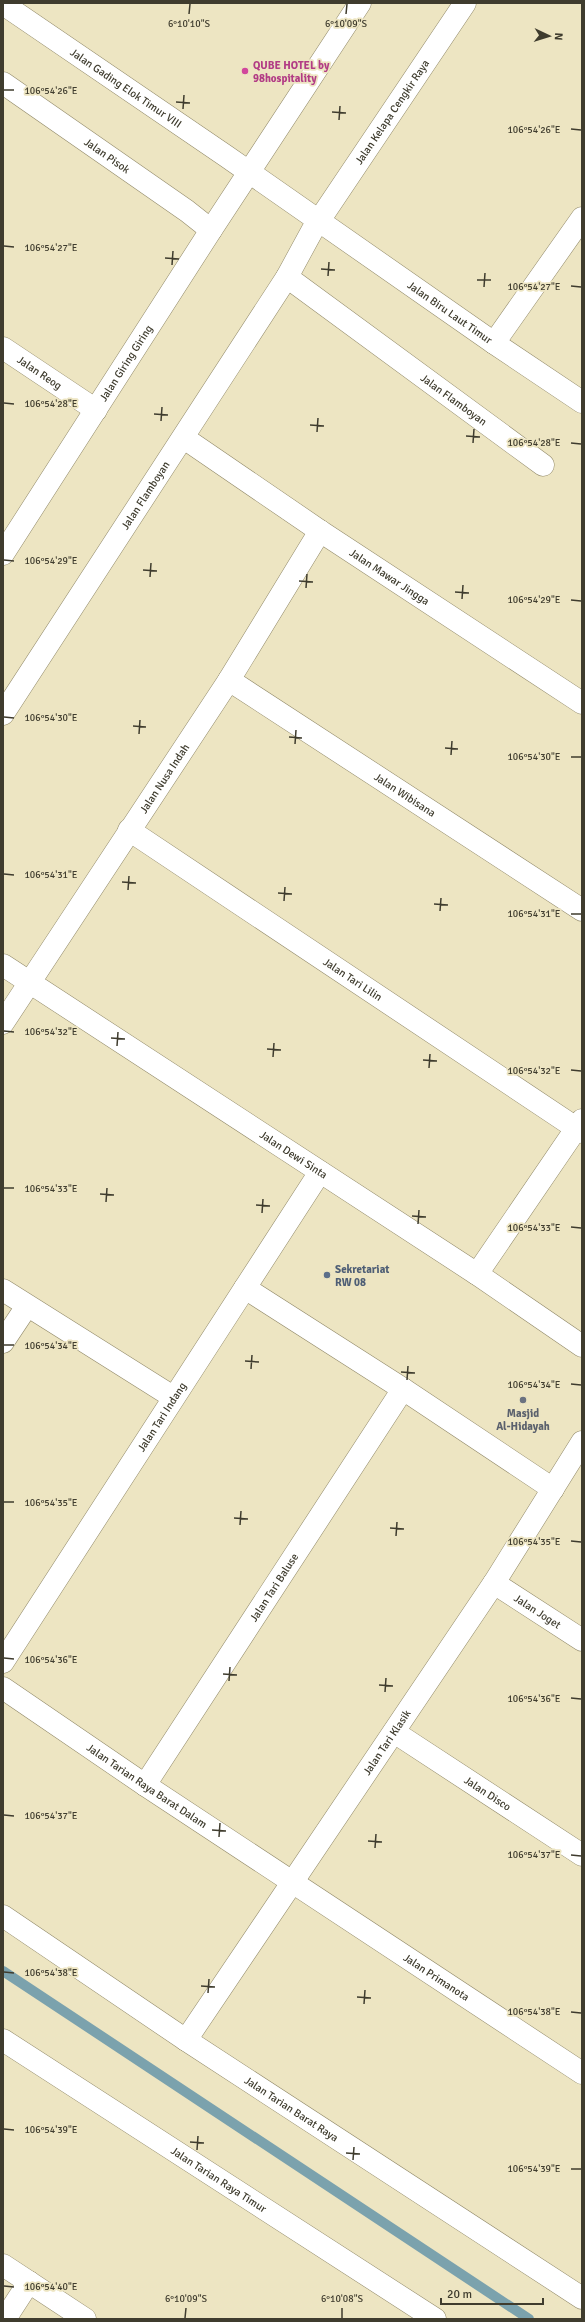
<svg xmlns="http://www.w3.org/2000/svg" width="585" height="2322" font-family="Signika,sans-serif">
<rect width="100%" height="100%" fill="#ede5c2"/>
<g fill="none" stroke-linecap="round" stroke-linejoin="round">
<path stroke="#7ba2ad" stroke-width="10" d="M3,1971l526,348"/>
<g stroke="#928a6a" stroke-width="23">
<g id="minor">
<path id="s1" d="M3,4l223,152 268,187 88,59"/>
<path id="s2" d="M3,83l184,128 24,19"/>
<path id="s3" d="M287,277l256,188"/>
<path d="M494,343l88,-125"/>
<path id="s4" d="M3,348l93,62"/>
<path id="s5" d="M184,438l136,93 262,172"/>
<path id="s6" d="M229,680l353,230"/>
<path id="s7" d="M129,830l453,302"/>
<path id="s8" d="M3,965l474,309 105,72"/>
<path id="s9" d="M3,1023l226,-343 91,-149"/>
<path d="M477,1274l105,-154"/>
<path d="M245,1288l158,101 150,100"/>
<path d="M3,1290l170,107"/>
<path d="M3,1342l24,-36"/>
<path id="s10" d="M494,1583l88,57"/>
<path id="s11" d="M3,1662l317,-490"/>
<path id="s12" d="M3,1688l142,97 437,288"/>
<path id="s13" d="M394,1732l188,123"/>
<path id="s14" d="M145,1785l258,-396"/>
<path id="s15" d="M186,2040l308,-457 88,-141"/>
<path d="M3,2265l82,54"/>
<path d="M5,2319l24,-37"/>
</g>
</g>
<g stroke="#928a6a" stroke-width="23">
<g id="tertiary">
<path id="s16" d="M3,554l208,-324 149,-227"/>
<path id="s17" d="M3,714l284,-437 25,-46 153,-228"/>
<path id="s18" d="M3,1916l183,124 396,258"/>
<path id="s19" d="M3,2040l432,279"/>
</g>
</g>
<use href="#minor" stroke="#fff" stroke-width="22"/>
<use href="#tertiary" stroke="#fff" stroke-width="22"/>
</g>
<path fill="none" stroke="#3f3c2e" stroke-width="1.5" d="M189,14l1,-10M346,14l1,-10M4,90h10M176,102l14,1M183,109l1,-14M332,112l14,1M339,120l1,-14M571,129l10,1M4,246l10,1M165,258l14,1M172,265l1,-14M321,269l14,1M328,276l1,-14M477,280h14M571,286l10,1M484,287l1,-14M4,403l10,1M154,414l14,1M161,421l1,-14M310,425l14,1M317,432l1,-14M466,436l14,1M473,443l1,-14M571,443l10,1M4,560l10,1M143,570l14,1M150,577l1,-14M299,581l14,1M306,588l1,-14M455,592l14,1M462,599l1,-14M571,600l10,1M4,717l10,1M133,726l13,1M139,734l1,-14M289,737l13,1M295,744l1,-14M445,748l13,1M451,755l1,-14M571,757h10M4,874l10,1M122,882l14,1M128,890l1,-14M278,893l14,1M284,901l1,-14M434,904l14,1M440,911l1,-13M571,914h10M4,1031l10,1M111,1038l14,1M117,1046l1,-14M267,1049l14,1M273,1057l1,-14M423,1060l14,1M429,1068l1,-14M571,1070l10,1M4,1188h10M100,1194l14,1M106,1202l1,-14M256,1205l14,1M262,1213l1,-14M412,1216l14,1M418,1224l1,-14M571,1227l10,1M4,1345h10M245,1361l14,1M251,1369l1,-14M401,1372l14,1M407,1380l1,-14M571,1384l10,1M4,1502h10M234,1518l14,1M240,1525l1,-14M390,1528l14,1M396,1536l1,-14M571,1541l10,1M4,1658l10,1M223,1674l14,1M229,1681l1,-14M379,1685l14,1M385,1692l1,-14M571,1698l10,1M4,1815l10,1M212,1830l14,1M219,1837l1,-14M368,1841l14,1M375,1848l1,-14M571,1855l10,1M4,1972l10,1M201,1986l14,1M208,1993l1,-14M357,1997l14,1M364,2004l1,-14M571,2012l10,1M4,2129l10,1M190,2142l14,1M197,2150l1,-14M346,2153l14,1M353,2160l1,-13M571,2169h10M4,2286l10,1M185,2318l1,-10M342,2318v-10"/>
<circle fill="#d1479c" stroke="#ede5c2" stroke-width="1.5" cx="245" cy="71" r="4"/>
<circle fill="#5c6f8a" stroke="#ede5c2" stroke-width="1.5" cx="327" cy="1275" r="4"/>
<circle fill="#6b7280" stroke="#ede5c2" stroke-width="1.5" cx="523" cy="1400" r="4"/>
<g text-anchor="middle" dominant-baseline="central" stroke-width="3.5" stroke-linejoin="round" paint-order="stroke">
<g font-size="11" font-weight="bold" fill="#b23c85" stroke="#ede5c2" text-anchor="start">
<text x="253" y="65">QUBE HOTEL by<tspan x="253" dy="13">98hospitality</tspan></text>
</g>
<g font-size="11" fill="#3f3c2e" stroke="#ede5c2">
<text stroke="none"><textPath href="#s1" startOffset="149">Jalan Gading Elok Timur VIII</textPath></text>
<text stroke="none"><textPath href="#s17" startOffset="717">Jalan Kelapa Cengkir Raya</textPath></text>
<text stroke="none"><textPath href="#s2" startOffset="127">Jalan Pisok</textPath></text>
<text stroke="none"><textPath href="#s1" startOffset="543">Jalan Biru Laut Timur</textPath></text>
<text stroke="none"><textPath href="#s16" startOffset="227">Jalan Giring Giring</textPath></text>
<text stroke="none"><textPath href="#s4" startOffset="44">Jalan Reog</textPath></text>
<text stroke="none"><textPath href="#s3" startOffset="207">Jalan Flamboyan</textPath></text>
<text stroke="none"><textPath href="#s17" startOffset="261">Jalan Flamboyan</textPath></text>
<text stroke="none"><textPath href="#s5" startOffset="248">Jalan Mawar Jingga</textPath></text>
<text stroke="none"><textPath href="#s9" startOffset="293">Jalan Nusa Indah</textPath></text>
<text stroke="none"><textPath href="#s6" startOffset="210">Jalan Wibisana</textPath></text>
<text stroke="none"><textPath href="#s7" startOffset="269">Jalan Tari Lilin</textPath></text>
<text stroke="none"><textPath href="#s8" startOffset="347">Jalan Dewi Sinta</textPath></text>
<text stroke="none"><textPath href="#s11" startOffset="292">Jalan Tari Indang</textPath></text>
<text stroke="none"><textPath href="#s14" startOffset="236">Jalan Tari Baluse</textPath></text>
<text stroke="none"><textPath href="#s10" startOffset="52">Jalan Joget</textPath></text>
<text stroke="none"><textPath href="#s15" startOffset="359">Jalan Tari Klasik</textPath></text>
<text stroke="none"><textPath href="#s12" startOffset="174">Jalan Tarian Raya Barat Dalam</textPath></text>
<text stroke="none"><textPath href="#s13" startOffset="112">Jalan Disco</textPath></text>
<text stroke="none"><textPath href="#s12" startOffset="521">Jalan Primanota</textPath></text>
<text stroke="none"><textPath href="#s18" startOffset="347">Jalan Tarian Barat Raya</textPath></text>
<text stroke="none"><textPath href="#s19" startOffset="257">Jalan Tarian Raya Timur</textPath></text>
</g>
<g font-size="11" font-weight="bold" fill="#4e5e75" stroke="#ede5c2" text-anchor="start">
<text x="335" y="1269">Sekretariat<tspan x="335" dy="13">RW 08</tspan></text>
</g>
<g font-size="11" font-weight="bold" fill="#5b616d" stroke="#ede5c2">
<text x="523" y="1413">Masjid<tspan x="523" dy="13">Al-Hidayah</tspan></text>
</g>
</g>
<g font-size="10" text-anchor="middle" fill="#3f3c2e" stroke="#ede5c2" stroke-width="3.5" stroke-linejoin="round" paint-order="stroke">
<text x="189" y="27">6°10'10"S</text>
<text x="346" y="27">6°10'09"S</text>
<text x="51" y="94">106°54'26"E</text>
<text x="534" y="133">106°54'26"E</text>
<text x="51" y="251">106°54'27"E</text>
<text x="534" y="290">106°54'27"E</text>
<text x="51" y="407">106°54'28"E</text>
<text x="534" y="446">106°54'28"E</text>
<text x="51" y="564">106°54'29"E</text>
<text x="534" y="603">106°54'29"E</text>
<text x="51" y="721">106°54'30"E</text>
<text x="534" y="760">106°54'30"E</text>
<text x="51" y="878">106°54'31"E</text>
<text x="534" y="917">106°54'31"E</text>
<text x="51" y="1035">106°54'32"E</text>
<text x="534" y="1074">106°54'32"E</text>
<text x="51" y="1192">106°54'33"E</text>
<text x="534" y="1231">106°54'33"E</text>
<text x="51" y="1349">106°54'34"E</text>
<text x="534" y="1388">106°54'34"E</text>
<text x="51" y="1506">106°54'35"E</text>
<text x="534" y="1545">106°54'35"E</text>
<text x="51" y="1663">106°54'36"E</text>
<text x="534" y="1702">106°54'36"E</text>
<text x="51" y="1819">106°54'37"E</text>
<text x="534" y="1858">106°54'37"E</text>
<text x="51" y="1976">106°54'38"E</text>
<text x="534" y="2015">106°54'38"E</text>
<text x="51" y="2133">106°54'39"E</text>
<text x="534" y="2172">106°54'39"E</text>
<text x="51" y="2290">106°54'40"E</text>
<text x="186" y="2302">6°10'09"S</text>
<text x="342" y="2302">6°10'08"S</text>
</g>
<rect width="585" height="2322" fill="none" stroke="#3f3c2e" stroke-width="8"/>
<g transform="translate(549 36) rotate(94)" stroke="#ede5c2" stroke-width="3" paint-order="stroke">
<path d="M0-3L7 15L0 10L-7 15Z" fill="#3f3c2e"/>
<text y="-6" font-size="11" font-weight="bold" text-anchor="middle" fill="#3f3c2e">N</text>
</g>
<path d="M441 2298v6h102v-6" fill="none" stroke="#3f3c2e" stroke-width="2"/>
<text x="447" y="2298" font-size="12" fill="#3f3c2e" stroke="#ede5c2" stroke-width="3" paint-order="stroke">20 m</text>
</svg>
